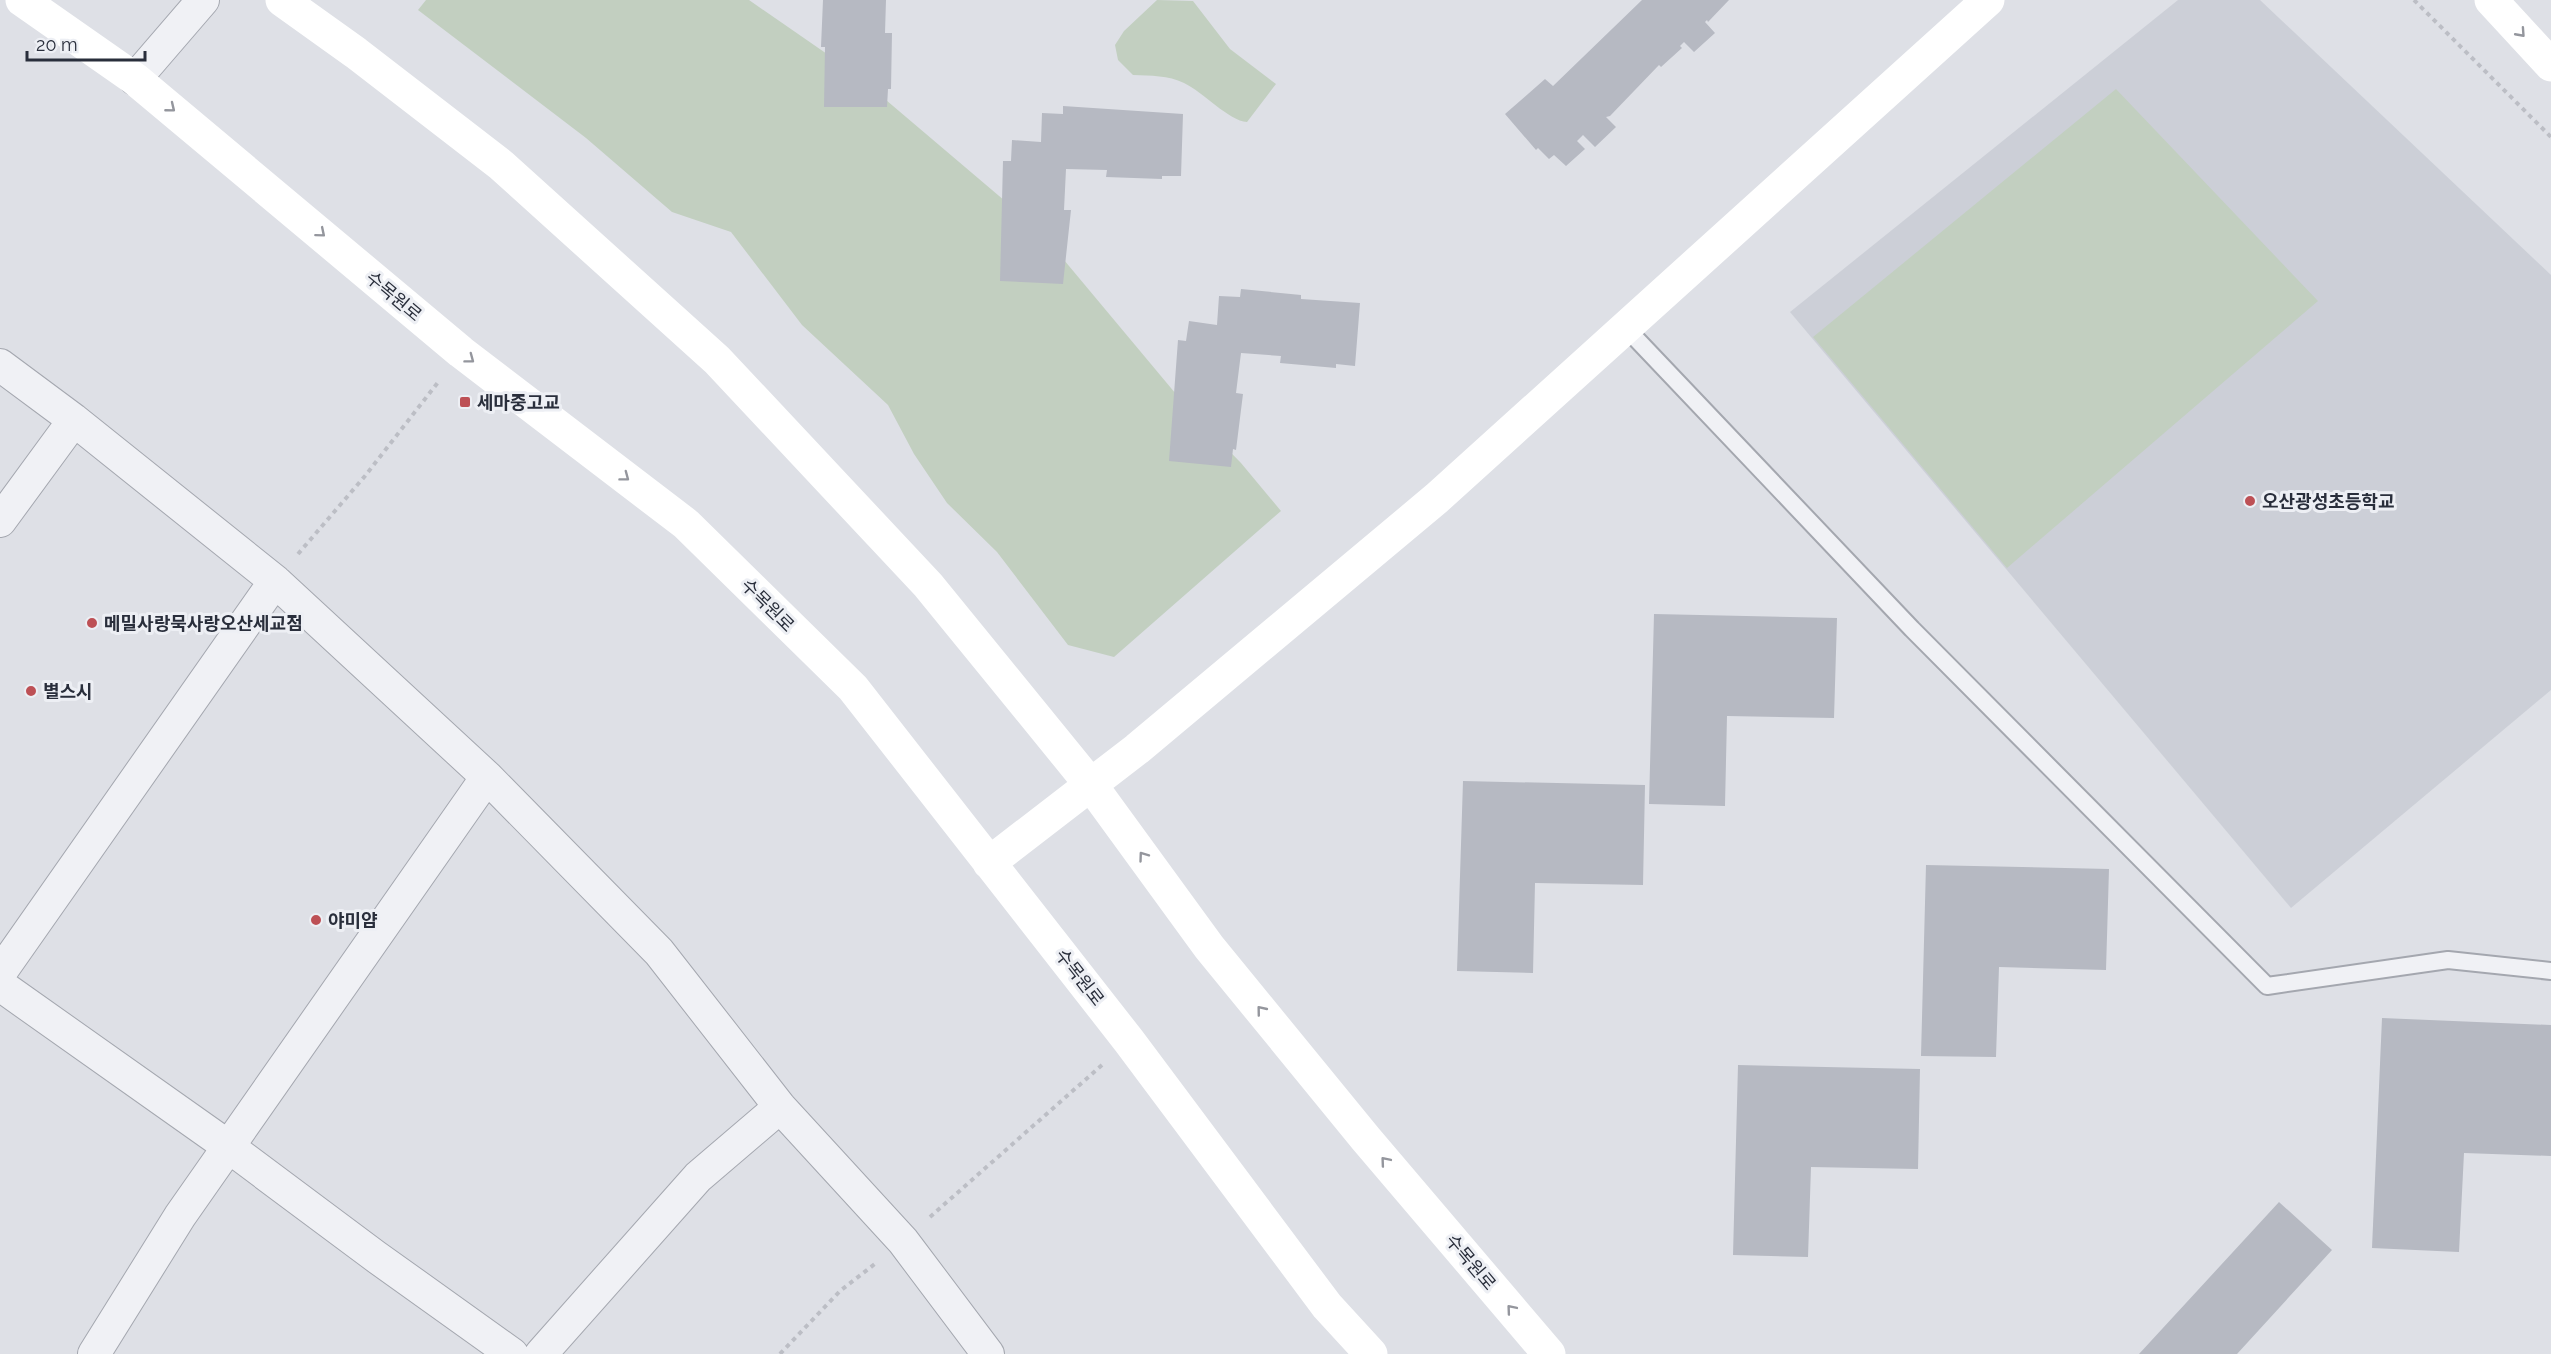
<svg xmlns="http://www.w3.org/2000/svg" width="2551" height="1354" font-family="Raleway,'Noto Sans KR',sans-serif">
<rect width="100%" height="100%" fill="#dee0e6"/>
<path fill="#cccfd7" d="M2178,0h82l291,275v415l-260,218 -501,-596z"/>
<path fill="#c2cfc0" d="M426,0h323l104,72 152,129 59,59 127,152 50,51 40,48 -167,146 -46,-12 -71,-93 -50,-49 -33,-49 -26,-49 -86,-80 -71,-93 -59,-20 -86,-74 -168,-128z
M1157,0l36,1 37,48 46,35 -29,38c-18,-1 -44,-30 -63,-39 -16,-8 -33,-7 -51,-8l-15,-15 -3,-15 9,-14z
M2116,89l202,212 -311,267 -194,-231z"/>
<path fill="#b6b9c2" d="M823,0h63l-1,33h7l-1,56h-3l-1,18h-63l1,-60h-4z
M1642,0h87l-21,22 -1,-2 -2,2 10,11 -21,19 -10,-10 -4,4 2,2 -21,19 -2,-2 -49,51 -4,1 10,10 -21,20 -12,-12 -6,6 8,8 -19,17 -12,-11 -5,4 -11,-11 -2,2 -31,-36 40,-35 8,7z
M1063,106l120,8 -2,62h-19v3l-56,-2 1,-7 -41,-1 -2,41h7l-8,74 -63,-3 3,-120h8l1,-21 29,2 1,-29 21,1z
M1241,289l60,6v4l59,4 -5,63 -19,-2v4l-56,-5 1,-7 -40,-3 -5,40 7,1 -7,56 -3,-1 -2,18 -62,-6 9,-121 8,1 3,-20 28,4 2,-29 21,1z
M1654,614l183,4 -3,100 -107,-2 -2,90 -76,-2z
M1463,781l182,4 -2,100 -108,-2 -2,90 -76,-2z
M1926,865l183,4 -3,101 -107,-3 -3,90 -75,-1z
M2382,1018l169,7v131l-87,-3 -5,99 -87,-4z
M1738,1065l182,4 -2,100 -107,-2 -3,90 -75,-2z
M2279,1202l53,48 -95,104h-98z"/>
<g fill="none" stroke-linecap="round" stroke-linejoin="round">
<g stroke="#a4a7af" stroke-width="20">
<path id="lane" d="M1625,327l287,302 355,357 181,-26 103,11"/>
</g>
<g stroke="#a4a7af" stroke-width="34">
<path id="street" d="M135,79l68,-79
M0,365l74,55 201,161 212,196 172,175 121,155 123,134 85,113
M0,521l74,-101
M0,973l275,-392
M0,985l229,162 146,109 137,98
M94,1354l86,-138 307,-439
M541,1354l157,-177 82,-70"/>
</g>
<path stroke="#bcbec5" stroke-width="4" stroke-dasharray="4.5 4.5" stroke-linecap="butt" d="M2414,0l137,137
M298,554l67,-78 74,-95
M930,1217l172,-152
M780,1354l60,-63 36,-28"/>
<use href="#lane" stroke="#f0f1f5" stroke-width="16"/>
<use href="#street" stroke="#f0f1f5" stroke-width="32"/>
<path stroke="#fff" stroke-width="33" d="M22,0l113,79 326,273 225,172 167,164 276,353 198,265 44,48
M282,0l74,53 145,112 216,195 211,225 163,200 118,162 157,192 183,215
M2491,0l60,65
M989,863l148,-114 300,-251 551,-498"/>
</g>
<defs><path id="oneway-chevron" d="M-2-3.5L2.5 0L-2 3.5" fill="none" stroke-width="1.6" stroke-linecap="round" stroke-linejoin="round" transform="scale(1.5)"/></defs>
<g stroke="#94969d">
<use href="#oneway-chevron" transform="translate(2521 33) rotate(48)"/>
<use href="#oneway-chevron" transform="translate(171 108) rotate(39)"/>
<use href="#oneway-chevron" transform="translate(321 233) rotate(40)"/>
<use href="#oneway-chevron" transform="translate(470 359) rotate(37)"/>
<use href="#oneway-chevron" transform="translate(625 477) rotate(37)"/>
<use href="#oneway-chevron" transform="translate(1143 856) rotate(-126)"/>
<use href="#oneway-chevron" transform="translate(1261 1010) rotate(-129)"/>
<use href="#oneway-chevron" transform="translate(1385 1161) rotate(-130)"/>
<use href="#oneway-chevron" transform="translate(1511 1309) rotate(-130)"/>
</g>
<g fill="#bd5055" stroke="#edeff4" stroke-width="2">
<rect x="459" y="396" width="12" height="12" rx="3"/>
<circle cx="2250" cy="501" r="6"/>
<circle cx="92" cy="623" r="6"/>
<circle cx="31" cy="691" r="6"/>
<circle cx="316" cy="920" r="6"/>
</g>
<g text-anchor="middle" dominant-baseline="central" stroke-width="6" stroke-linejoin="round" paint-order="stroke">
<g font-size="18" fill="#292e3b" stroke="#edeff4">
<text transform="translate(394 296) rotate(40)">수목원로</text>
<text transform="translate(768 605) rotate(45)">수목원로</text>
<text transform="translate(1080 977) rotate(52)">수목원로</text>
<text transform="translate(1471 1262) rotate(50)">수목원로</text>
</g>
<g font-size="18" font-weight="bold" fill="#292e3b" stroke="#edeff4" text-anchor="start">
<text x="477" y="402">세마중고교</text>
<text x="2262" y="501">오산광성초등학교</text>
<text x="104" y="623">메밀사랑묵사랑오산세교점</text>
<text x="43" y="691">별스시</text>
<text x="328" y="920">야미얌</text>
</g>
</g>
<path d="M27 51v9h118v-9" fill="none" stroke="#292e3b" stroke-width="3"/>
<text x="36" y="51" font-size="18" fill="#292e3b" stroke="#edeff4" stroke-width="4.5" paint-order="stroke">20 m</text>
</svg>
